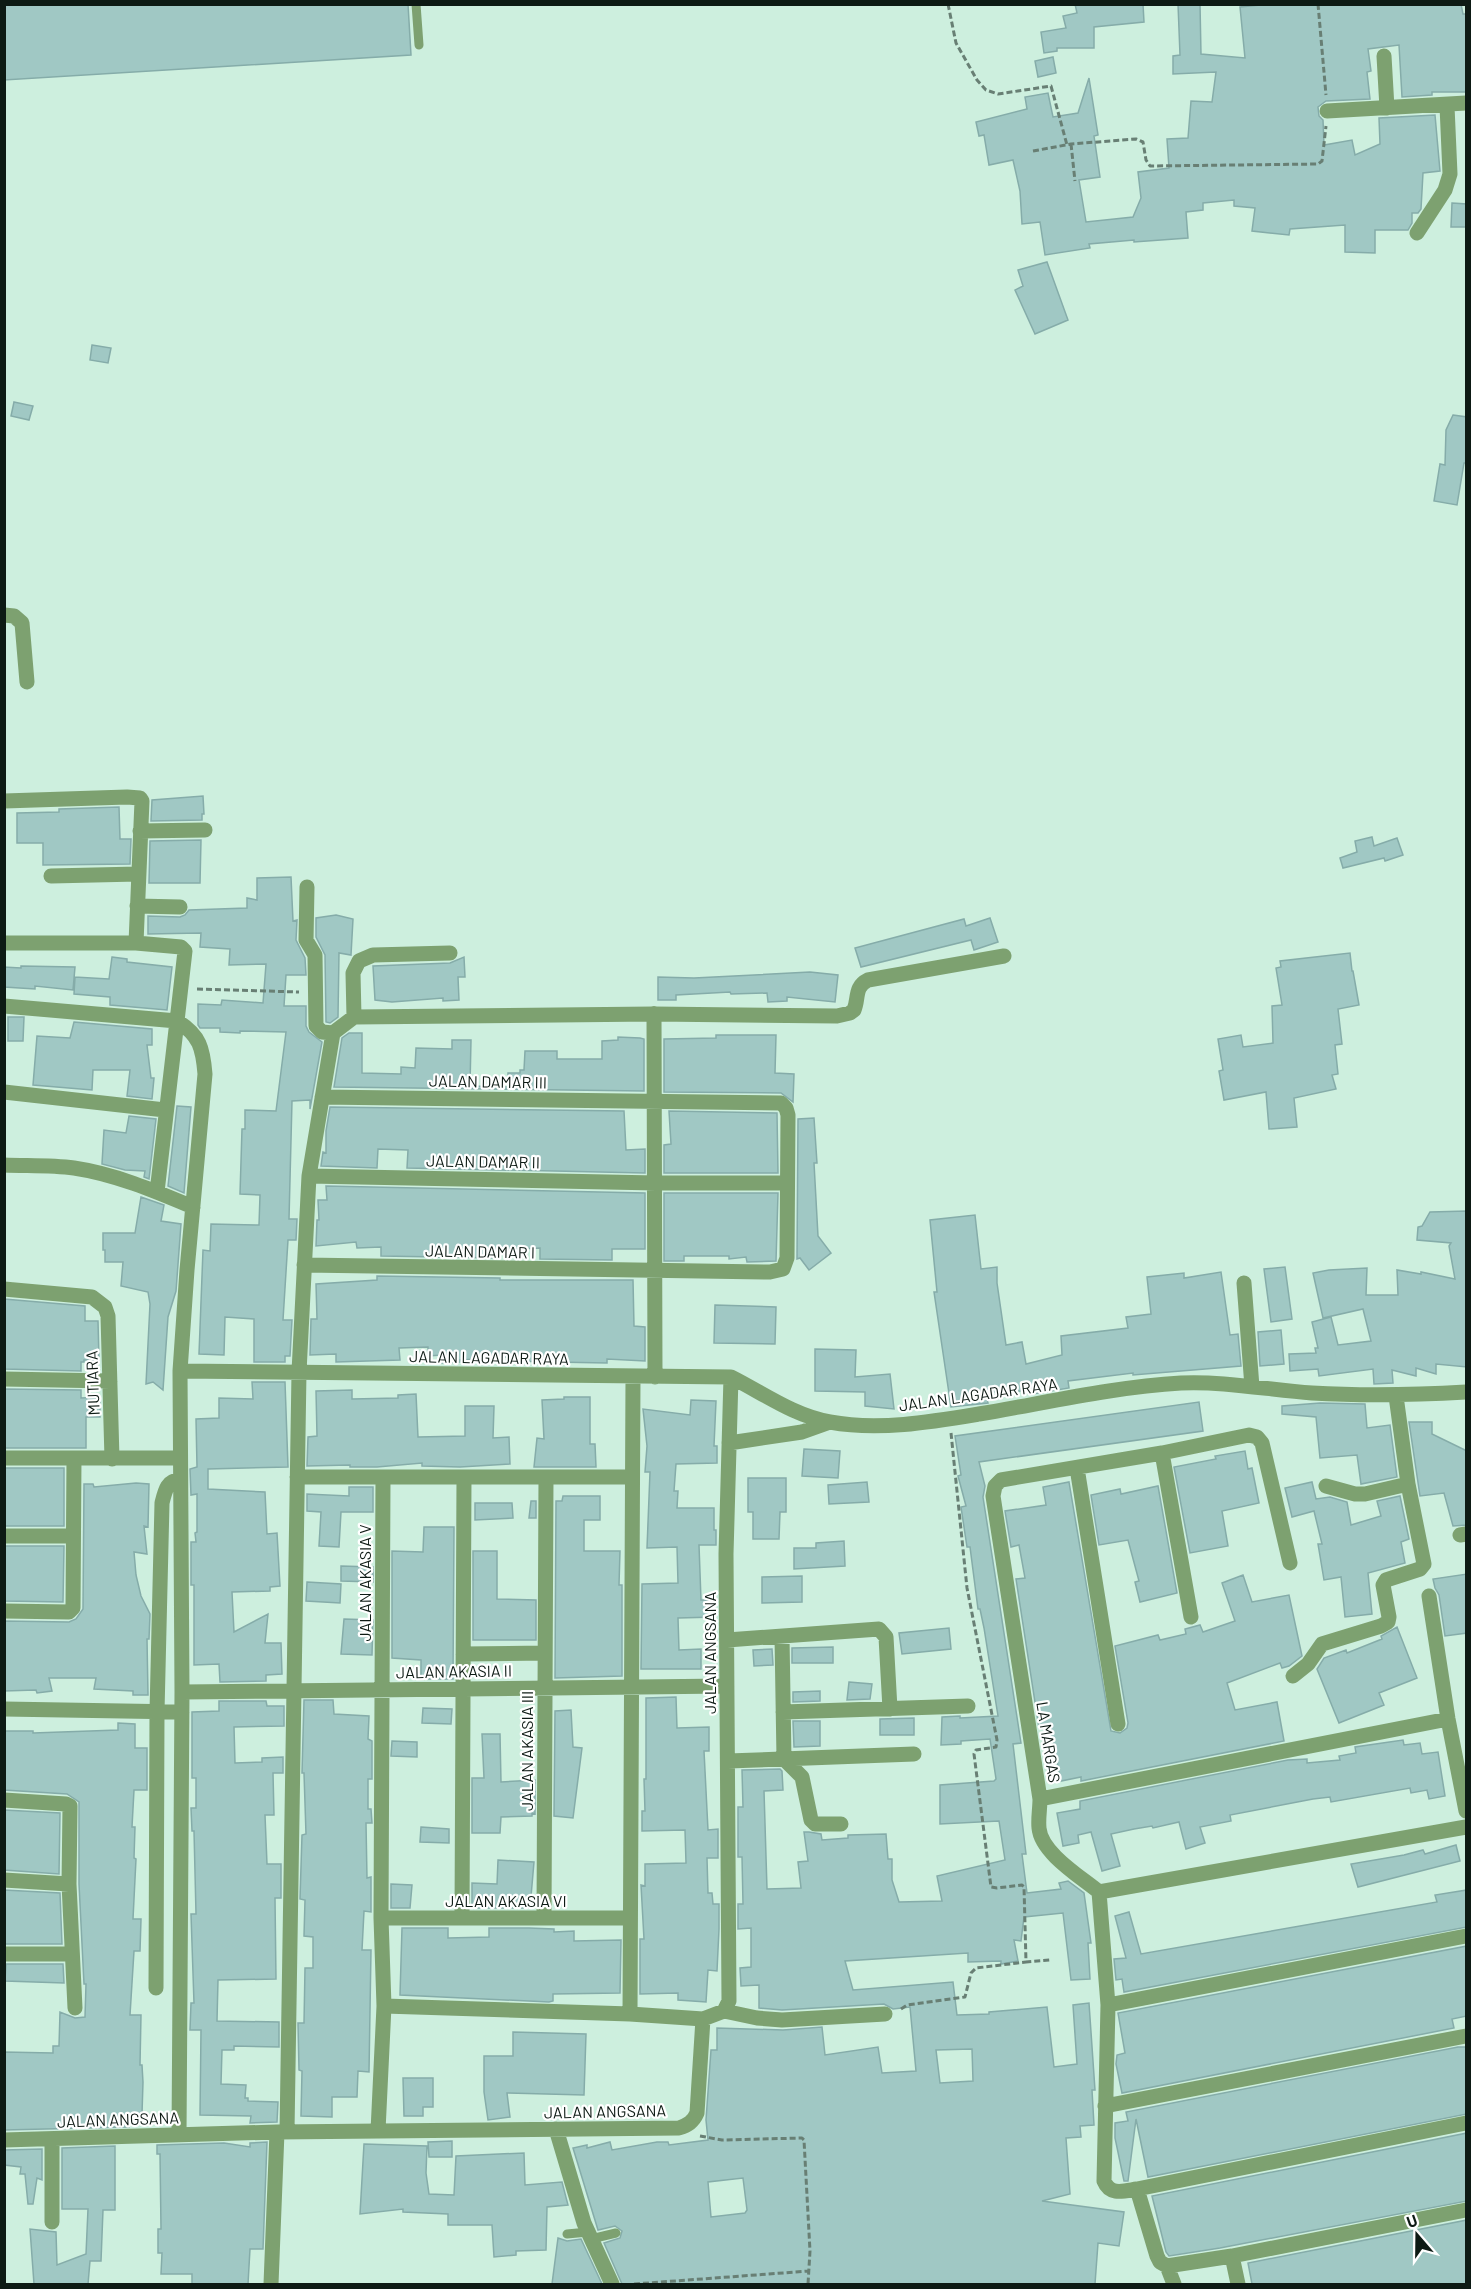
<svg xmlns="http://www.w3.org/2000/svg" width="1471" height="2289" font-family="Barlow,sans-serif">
<rect width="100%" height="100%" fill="#cdefde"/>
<path fill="#a0c8c4" stroke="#85aca9" stroke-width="1.5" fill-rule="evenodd" d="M4,4h404l3,51 -407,25z
M1075,4h68l1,18 -50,5v21h-37v3l-13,2 -3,-21 25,-4 -3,-12 14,-3z
M1178,4h22l1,50 44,4 -5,-51 31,-3h190l2,10h4v78h-35v3l-30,2 -3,-52 -31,4 3,22 -4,1 3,27 -44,2 -8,6 1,9 4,4 1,25 28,-5 3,15 25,-11 -1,-26 56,-3 5,56 -17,2 -2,36 -3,4h-6v10l-4,7h-33v23l-30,-1v-27l-55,4 -1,6 -37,-4 3,-23 -21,-2v-6l-31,3v7l-17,2 2,26 -54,4v-2l-45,4 1,4 -45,7 -5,-33 -18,2 -2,-33 -7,-31 -24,5 -5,-30 -5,1 -3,-14 51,-13 -2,-12 23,-4 5,24 25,-4 11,-35 9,57 -4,1 6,41 -21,3 7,42 47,-5 8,-19 -3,-26 31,-4 -2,-29 21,-1 3,-37 21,1 4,-30 -43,2v-18l7,-1z
M1053,57l3,16 -18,4 -3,-16z
M1452,203l15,1v23h-16z
M1047,262l21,58 -33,14 -20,-44 8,-4 -5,-16z
M92,345l19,3 -3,15 -18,-3z
M14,402l19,4 -4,14 -18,-4z
M1453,415l14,2v46h-3l-7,42 -23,-4 6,-37 5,1 1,-35z
M203,796l1,18h-2v6l-51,1 1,-21z
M119,807l1,32h11l-1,25 -87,1v-22h-26v-30l42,-1v-3z
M1372,837l2,9 23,-8 6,17 -18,6 -1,-3 -41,10 -3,-10 17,-6 -2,-11z
M201,840l-1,43h-51l1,-42z
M291,877l2,44 4,-1 -1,20 9,18 1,17h-20l-2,31h22v20l3,6 13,10 -12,67v-9l-18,1 -3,118h8l-1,21h-8l-5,80h9l-2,36h-5v6h-31v-43l-29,-2 -1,38 -25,-1 4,-104 7,1 1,-27 48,1 1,-30 -20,-1 2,-65h3v-19l31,1 10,-79 -46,-1v2l-20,-1v-4h-20l-2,-3v-21l23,1 1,-5 41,3 3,-39 -37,1 1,-16 -30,-2 1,-14 -53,1v-18l32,1 5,-2 4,-5 58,-2v-10l10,2v-22z
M336,915l17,4 -2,36 -12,-2 -1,64 -8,6 -4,-1 -1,-67 -9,-18v-19z
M990,918l8,24 -24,8 -3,-10 -110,27 -6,-19 109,-29 2,7z
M1350,953l2,18h1l6,34 -21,4 4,35 -7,1 3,29 -6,1 4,14 -42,9 3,29 -28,2 -3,-37 -42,8 -5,-29 4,-1 -5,-31 23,-4 2,12 30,-4 -1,-37 10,-1 -6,-37 5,-1 -1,-6z
M112,957l15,2v3l45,5 -5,43 -57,-5v-8l-36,-3 1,-17 34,2z
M464,957l1,20h-7l1,23 -16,1v-3l-51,4 -17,-2 -2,-34 77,-3z
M21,966l54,1 -2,23 -38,-4v3l-31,-2v-20l17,1z
M810,972l28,3 -3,27 -48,-5v4l-19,1 -1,-9 -36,1 -1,-2 -54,3v5h-18v-23l36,1z
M8,1017h16l-1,24h-15z
M74,1022l78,7v16h-5l4,33h3l-2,21 -25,-3 3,-26h-37l-1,20 -59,-5 4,-49 33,2z
M349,1033h13v40l39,1v-7l14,1 1,-20 36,1v-9h19l-1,46 38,1v-14h12v-3h4l1,-19h32v8h45v-18l16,-1v-3l22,1 4,1v52l-310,-4 8,-49z
M716,1035h60l-1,38 19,1 -1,28 -12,-9 -117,-1v-53l52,-1z
M177,1106l14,1 -7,86 -16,-7z
M330,1107l294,4 2,39 19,-1v24l-238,-5 1,-18 -30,-1 -1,19 -56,-2 2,-14 3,1v-22z
M669,1111l108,2 1,60h-114v-28l7,-1z
M129,1116l27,3 -7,60 -5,-2 1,-6 -20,-1 -23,-6 2,-34 22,3z
M814,1118l3,45h-3l4,73 13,17 -22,17 -9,-12 -3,1 1,-140z
M326,1186l319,7v56h-33v11l-72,-1v-11l-40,2v8l-119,-2v-9l-24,1 -1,-6 -40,4 1,-26h2l-1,-20h9z
M664,1193h114l-2,68 -29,1 -1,-5 -17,2v-3h-45v5h-20z
M141,1197l23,8 -3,16 20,3 -5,67 -8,26 -5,73 -10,-8 -7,2 4,-80 -2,-12 -27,-6 2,-24h-18v-12h-2v-17h32z
M1467,1211v156l-31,-3v10l-20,-6v8l-24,-6 1,13 -19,1 -1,-15 -54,7 -1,-7 -28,2 -1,-17 27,-1 -1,-5h3l-6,-26 19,-5 7,28 33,-4 -8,-32 -40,9 -10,-45 16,-3 38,-2 -1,27h32l-1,-25 24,4v-2l34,7 -6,-33 2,-3 -34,-3 1,-13 4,-1 8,-14z
M975,1215l6,54 16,-2v16l9,62 16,-3 4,22 36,-9 -1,-19 67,-8 -2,-11 25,-3 -4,-37 37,-4v5l37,-6 9,63 8,-1 3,32 -108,9v-2l-65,8 1,7 -36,6 -2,-5 -16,3v-3l-29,4 2,10 -37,4 -17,-115h3l-7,-72z
M1285,1267l7,52 -21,3 -7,-53z
M377,1276l123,2v2h133l1,46 11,1v34l-38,-2v4l-54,-1 -42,-1v-4l-51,3v2l-18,1v-8l-14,1v-9l-29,1 1,12 -64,2v-8l-26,1 1,-36h6l-1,-35 61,-4z
M4,1299l81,7v15h13l1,39h-15v2h-3v9l-77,-2z
M715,1305l61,2 -1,37 -61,-1z
M1281,1330l3,34 -24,2 -2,-34z
M815,1349l41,1 -1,27 35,-3 4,35 -29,-3v-14l-50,-1z
M252,1382h33l3,85 -80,2v20l57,3 2,42 10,-1 3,53 -10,1v4l-38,1 2,40 34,-18 -3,29h16l1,31 -16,1v6l-46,1 -1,-18 -25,1v-80h-3v-43h5l-1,-9 2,-1v-38l-6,1 -1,-26 7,-2 -1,-48 23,-1v-20l34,1z
M4,1389l77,1v8l19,-1v20h-14v31h-82z
M352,1390v9l46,-1v-3l18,-1 2,43 47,-1v-30h29l-1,32 16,-1 1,27 -50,3 -38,-1v-3l-45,4h-27v-2l-43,1 1,-29 9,-1 -1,-45z
M564,1397h26v47h5l1,23h-62l3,-29 7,1 -2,-39 22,-1z
M691,1400l25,1 -2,45h3v17l-41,1 -2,27h4l-1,17h37v22h2v15h-17l2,55h13l1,17 -37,1 1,32 22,-1v20h-60l1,-85 36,-1 -1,-36 -30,1 3,-76h-5l2,-26 -4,-37 47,6z
M1199,1402l4,29 -224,31 6,24 -2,11 38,246 -8,1 13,110h-4l5,39 34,-4 -2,-6 9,-2 16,12 7,50h-3l2,36 -19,1 -8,-67 -39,4 -3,24 -7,-1 4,21 -17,3v-3l-33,1v-9l-123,8 8,29 100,-8 4,33 32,-1v-2l58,-5 7,60 23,-3 -4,-59 16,-2 6,87h-3l2,35 -14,1 1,11 -15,1 4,56 -28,7 82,11 -5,34 -21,-3 -3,41h-473l-18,-41 16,-5 2,-7 -7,-5 -17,4 -25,-82 14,-3v3l23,-6 2,8 45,-8h11l1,3 39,-5 -2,-20 5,-70h6v-22l66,2 39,-3 3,28 53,-8 4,26 34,-2 -6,-64 -17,2 -9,-5 -102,6 -23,-2v-23l-18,1 -1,-18 11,-1v-39l-13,1v-25h5l-1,-47h-4v-50h5l-1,-37 38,-1 2,2 1,19 -19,1 3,98 34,-1 -3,-26 10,-1 -4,-29h5l12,2 1,6 26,-2v-3l38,-1 2,25h4v21l7,22 43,-1 -5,-25 68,-16 -6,-39 -59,3v-39l54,-4 2,-2 -6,-40 -29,2v3l-20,1 1,-28 18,-1v2l38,-2 -14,-88 -4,-19h-2l-8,-62h-3l-6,-40 5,-1 -8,-30 3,-1 -6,-39zM972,2049l1,32 -33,2 -4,-33zM743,2178l4,32 -2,3 -34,4 -3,-35z
M1320,1403l45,1 2,24 23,-3 7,52 -36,7 -4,-29 -37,3 -4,-41 -34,-3v-8z
M1409,1422h23v12l35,17v74l-14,1 -9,-33 -24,3z
M804,1449l36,2 -2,27 -36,-2z
M1245,1451l3,18 4,-1 7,35 -37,8 6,35 -38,7 -16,-86 42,-8 -1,-3z
M4,1468h60v58h-60z
M748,1478h38v34h-6l-1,27h-26v-27h-5z
M867,1482l2,20 -40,2 -1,-19z
M1069,1482l42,249 9,2 7,-5 1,-5 -13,-77 43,-11 2,5 26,-6 -1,-5 15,-4 3,7 32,-11 -13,-38 21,-8 9,27 37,-7 13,61 -13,10 -7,2 -2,-5 -53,20 8,27 42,-8 7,39 -203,40v-4l-20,4 -11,-55 -11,2 -23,-149 9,-1 -6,-33 -8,2 -6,-36 41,-6 -3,-18z
M1312,1482l4,17 14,-2 17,5 4,23 30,-9 -4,-15 23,-5 9,43 -8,3 4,21 -37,10 4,41 -27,3 -4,-40 -17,3 -6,-36h4l-8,-33 -22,6 -7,-29z
M136,1483l13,1 -1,43 -4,-1 3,28 -13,-2 2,23 5,21 9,18 -1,25h-2l1,56h-15v-4l-39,-2 2,-11h-47l3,13 -15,2 -1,-3 -32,1v-70l65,1 7,-3 7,-10 1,-125h9l1,3z
M1158,1486l19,107 -37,9 -5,-20 4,-1 -11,-41 -29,5 -8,-50 29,-6 1,5z
M349,1487h24v25h-32l-2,35 -20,-1 2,-34 -14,-1v-17l42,2z
M563,1496h37v24h-16v31h36l-1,34h3v91l-67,2 1,-177h6z
M531,1501h5v17h-7z
M475,1503h37l1,15 -38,2z
M424,1527h30l-1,152h-32v-19l-29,-2v-107l31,1z
M844,1541l1,25 -51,3v-21h22v-5z
M4,1546h60l-1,56 -59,-1z
M473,1551h24v48l39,1v40h-63z
M341,1566l32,1v15l-32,-1z
M1467,1574v59l-22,3 -6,-41 -4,-7 -2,-9z
M802,1576v26l-40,1v-26z
M307,1582l34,2 -1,19 -34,-2z
M344,1619l29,1 -1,35 -31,-1z
M1397,1627l20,51 -38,15 5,12 -45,18 -22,-54 7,-11 22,-8 1,3 35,-14 -1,-3z
M949,1628l2,21 -49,5 -3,-21z
M833,1647v16h-41v-15z
M772,1649l1,16 -19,1 -1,-16z
M849,1682l23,2 -2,15 -23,1z
M820,1691v10l-27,1v-10z
M676,1697l1,31 32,-1v24h-5l4,79 10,-1v29h-11l1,35h4l1,11h6v25l-2,42 -9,-1 -2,32 -28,-2v-7l-38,1v-55h4l-3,-54 4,1v-22l41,-1 -1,-33 -43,1v-20h3l-1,-32h2v-81z
M304,1700h29l1,14 35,2 -1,23 4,2v38h-4v30h3l1,14h-6l1,55 4,-1v35l-7,-1 -2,39h9l-2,122 -11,-1 -1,26h-25v20l-31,-1 1,-45 -3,-1 -1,-47h6l1,-55h8v-31l-9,-1 1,-36 -5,-1 2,-64 4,-1 -2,-61h-2z
M219,1701h47l1,5h17v20l-50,1 1,36 27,-1v-4l21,-1v16h-10l1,42h-9l2,49h14v34h-6l1,81 -58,1 -1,41 62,1v25l-45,-1v4h-12l-1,34 25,1 -1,13h3v3l30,1 -1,20 -27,1 1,-7 -51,-1 1,-85h-11l1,-27h3l-3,-89h5l-2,-83h-2l-1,-23h5v-30h-4v-66l27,-1z
M423,1708l29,1 -1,15 -29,-1z
M571,1710l2,37 9,1 -9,70 -19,-2 1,-105z
M914,1718v17h-34v-16z
M793,1721h27v25l-26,1z
M118,1723l17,1v24h12v42h-13l-2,37h3l-1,31 2,1 -3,60h8l-1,32h-6l-4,64h11l-1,50h2l1,17 -1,32h-12l-1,13 -125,3v-78l49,1v-7h6l1,-34 15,6 10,-1 1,-33h-2l-5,-100v-82l-12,-8 -63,-4v-59h29v2l85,-3z
M482,1734h18l1,48 34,-2v34l-3,-1v3l-31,1 -1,16h-28v-55h12z
M1403,1740l1,5 16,-2 2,11 16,-2 7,44 -16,3 -2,-9 -16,3 -1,-5 -79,14 -1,-5 -17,2 -83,16 1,6 -31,6 5,16 -19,6 -7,-27 -26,6 -1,-2 -18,3 -23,5 9,32 -18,5 -11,-39 -13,3 1,8 -16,3 -6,-33 23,-4v-8l208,-41 19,-1v4l33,-3 -1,-4 17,-3 -1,-6z
M392,1741l25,1v15l-26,-1z
M4,1810l56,3 -1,61 -55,-4z
M421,1827l28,2v14l-29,-1z
M1456,1845l4,16 -102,26 -7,-23 53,-9 19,-5 2,4z
M498,1860l36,2 -4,46h-58v-25l25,1z
M391,1884l21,1 -2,23h-19z
M4,1890l56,3 2,51h-58z
M1467,1890v37l-343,65 -2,-13 -6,1 -2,-21 12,-1 -11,-42 14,-4 12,42 296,-52 -2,-7z
M402,1928h46v10l41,-1v-9h40l25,1v3l20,-1v10l47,-1 -1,53 -67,1v7l-4,1 -149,-7z
M1467,1946v70l-15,3 2,9 -332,65 -6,-29 1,-9 8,-2 -7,-40z
M6,1964h57l1,19 -59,-2z
M513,2032l73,2 -2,61 -77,-2 3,24 -22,3 -4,-28v-36h29z
M1458,2047h9v67l-319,63 -12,-58 -8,62h-4l-9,-43v-15l13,-2 -2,-9z
M403,2078h30v29h-10v9h-19z
M1467,2133v68l-247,47 -51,8 -3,-4 -14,-56z
M452,2141v16h-23l-1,-15z
M267,2142l-4,107h-13l-2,35h-56v-10h-31l1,-21h-4v-24h3l-1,-75h-3v-9l67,-2 26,4v-4z
M364,2144l63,2 -1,27 3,21 25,1 2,-39 68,-3 1,32 37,-3 6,23 -21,2 -1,43 -30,1v4l-22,2 -2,-32h-44v-11l-45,-2v-3l-43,5z
M115,2146v64h-12l-2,51h-11l-2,23h-54l-4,-55 26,3 1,33 29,-11 2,-45h-26v-61z
M42,2149v31l-5,-2 -4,26h-5l-3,-30h-5l1,-7 -17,-2v-15z
M1467,2220v64h-215l-4,-21z
M558,2238l9,3 14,-2 21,45h-50z"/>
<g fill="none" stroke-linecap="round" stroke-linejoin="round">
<path stroke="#687f74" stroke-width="3" stroke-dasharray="6 3" stroke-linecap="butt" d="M948,4l8,39 21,37 9,10 12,4 53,-8 16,59
M1318,4l8,91
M1071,144l4,37
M1033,151l38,-7 65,-5 7,3 3,18 4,6 168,-2 4,-3 4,-35
M197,989l102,3
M951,1433l16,155 30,152 -1,7 -20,3 -2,4 17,133 6,1 25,-3 2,2 2,75 24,-2
M901,2009l6,-4 58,-8 6,-24 5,-5 50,-6
M700,2136l22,4 80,-2 2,2 6,111 -2,33
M634,2284l175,-13"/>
<path stroke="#7da170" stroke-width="9" d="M416,4l3,41
M567,2234l21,-2
M591,2239l25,-6"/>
<path stroke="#7da170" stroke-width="15" d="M1384,56l3,52
M1327,111l139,-8
M1417,233l28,-43 5,-16 -3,-68
M4,615l10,1 8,7 5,59
M4,801l123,-4 13,1 2,3 -6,142 45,4 4,4 -8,70c23,14 26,28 28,53l-18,196 -7,101 2,321 -3,443
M140,831l65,-1
M51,876l87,-2
M307,887l-1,53 9,15 1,71 6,6 11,1
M137,906l43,1
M4,943h132
M4,1006l173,15 -20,171
M654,1014l1,363
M354,1017l-1,-44 6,-12 14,-6 77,-2
M4,1092l161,18
M4,1165c23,1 47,0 70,3 41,6 81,23 119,39
M309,1176l347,7h131
M304,1265l466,7 13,-3 4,-11 1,-143 -2,-7 -5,-5 -459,-6
M1244,1283l8,104
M4,1289l88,8 13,10 3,9 4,143
M180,1371l551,6c32,16 63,39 99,45 48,9 101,0 149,-8 66,-11 134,-27 202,-31 44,-2 88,7 131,10 52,3 103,2 154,-1
M4,1379l106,2
M729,1443l73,-11 28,-10
M1162,1453l87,-18 8,2 5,6 28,120
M4,1458h175
M1077,1468l41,256
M297,1477h335
M383,1477l-2,441 3,88 246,8 73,5 21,-8 5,-10 -3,-447 5,-177
M1326,1486l29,8h10l43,-10
M1460,1535l6,-1
M4,1536h69
M1429,1596l19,123 18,92
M4,1611l65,1 4,-4 1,-150
M1191,1617l-29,-164 -161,27 -6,6 -2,10 47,303c0,9 -2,20 -1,29 2,25 42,49 60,64l9,113 -4,176c6,15 20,10 33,8l329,-66
M782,1637l2,122 18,18 9,43 4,4h26
M727,1640l152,-11 7,8 4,72
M463,1654l82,-1
M1293,1676l15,-12 14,-20 59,-18 7,-4 1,-5 -6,-32 3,-5 34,-11 4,-5 -16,-80 -12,-88
M182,1692l545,-6
M4,1709l178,3
M783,1712l185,-6
M728,1761l186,-7
M1040,1799l408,-80
M4,1800l62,4 4,2 -1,78 6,124
M4,1880l65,4
M1099,1892l367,-65
M381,1918h249
M462,1918l2,-441
M544,1918l2,-441
M4,1954h68
M156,1988l1,-276 5,-209c3,-12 5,-23 18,-23
M1108,2005l358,-69
M724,2011l33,7 25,2 103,-6
M630,2014l3,-637
M1105,2106l361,-70
M556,2129l28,94 28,61
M378,2131l6,-125
M287,2132l12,-760 10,-196 24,-143 21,-16 300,-3 183,2 13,-3 4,-3c5,-12 0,-23 14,-30l136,-24
M4,2140l273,-8 402,-4c9,-3 14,-6 18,-15l6,-94
M1137,2189l20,67 3,6 7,4 65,-10 234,-46
M52,2222v-83
M1232,2256l6,28
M1167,2266l7,18
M271,2284l6,-152"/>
</g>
<g text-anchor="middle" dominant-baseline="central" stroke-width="4.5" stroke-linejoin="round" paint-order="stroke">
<g font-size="16" fill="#0d1a14" stroke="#fff">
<text transform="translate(488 1081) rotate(1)">JALAN DAMAR III</text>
<text transform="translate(483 1161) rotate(1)">JALAN DAMAR II</text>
<text transform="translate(480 1251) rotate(1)">JALAN DAMAR I</text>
<text transform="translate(489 1357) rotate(1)">JALAN LAGADAR RAYA</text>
<text transform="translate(92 1383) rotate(-92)">MUTIARA</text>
<text transform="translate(978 1394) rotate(-8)">JALAN LAGADAR RAYA</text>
<text transform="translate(364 1583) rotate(-90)">JALAN AKASIA V</text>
<text transform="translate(709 1653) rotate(-90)">JALAN ANGSANA</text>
<text transform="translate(454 1671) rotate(-1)">JALAN AKASIA II</text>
<text transform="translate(1049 1742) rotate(81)">LA MARGAS</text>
<text transform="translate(526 1751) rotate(-90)">JALAN AKASIA III</text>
<text x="506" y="1900">JALAN AKASIA VI</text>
<text transform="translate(605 2111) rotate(-1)">JALAN ANGSANA</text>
<text transform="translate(118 2119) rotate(-2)">JALAN ANGSANA</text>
</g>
</g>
<rect width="1471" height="2289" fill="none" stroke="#0d1a14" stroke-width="12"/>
<g transform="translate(1417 2235) rotate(340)" stroke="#ffffff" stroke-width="4.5" paint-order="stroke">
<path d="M0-4.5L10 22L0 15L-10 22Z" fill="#0d1a14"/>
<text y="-9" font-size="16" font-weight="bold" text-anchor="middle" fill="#0d1a14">U</text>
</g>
</svg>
